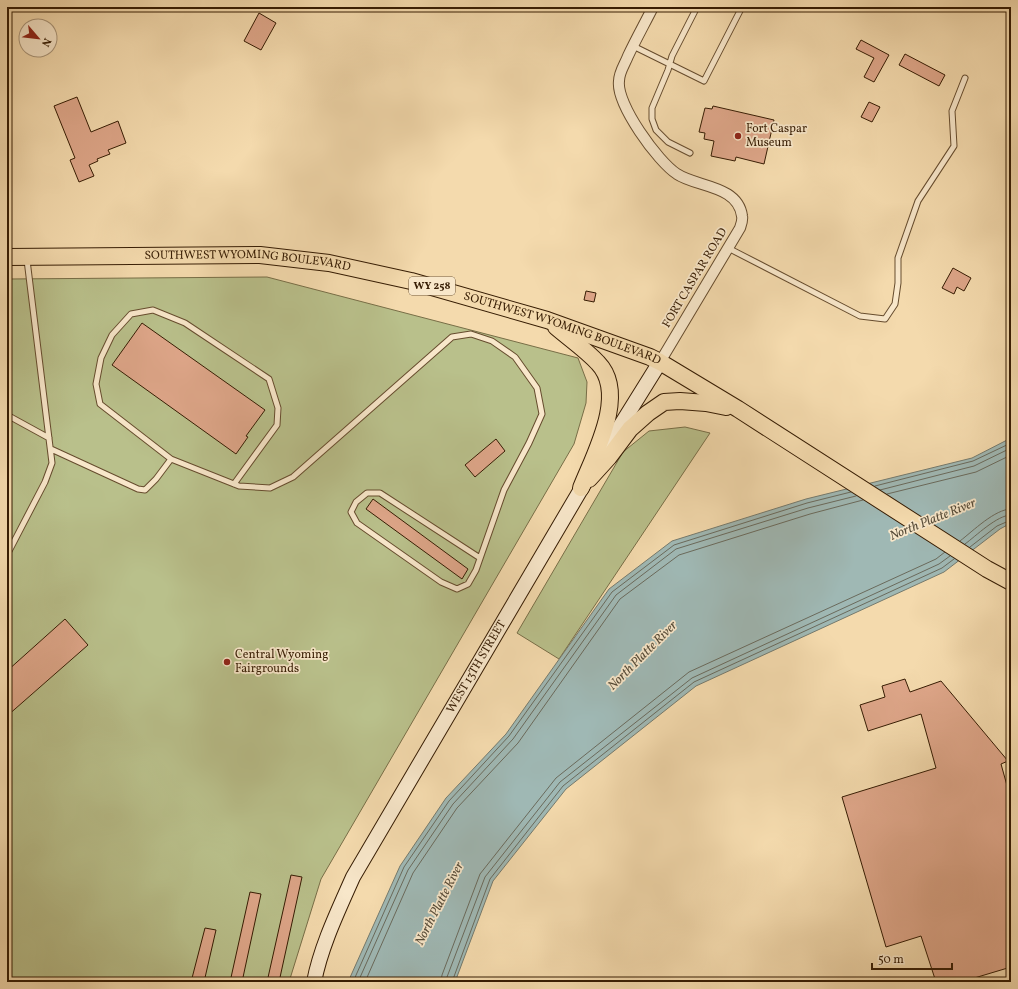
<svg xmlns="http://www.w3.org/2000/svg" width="1018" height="989" font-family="Vollkorn,serif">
<rect width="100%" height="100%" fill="#f4daad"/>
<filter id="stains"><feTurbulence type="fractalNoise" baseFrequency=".005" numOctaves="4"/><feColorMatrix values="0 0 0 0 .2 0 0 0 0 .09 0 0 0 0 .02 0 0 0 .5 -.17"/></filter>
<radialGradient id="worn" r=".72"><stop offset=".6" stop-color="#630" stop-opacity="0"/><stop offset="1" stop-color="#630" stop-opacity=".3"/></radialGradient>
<path fill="#b9c08b" stroke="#786e47" d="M267,277l311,81 9,24 -1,21 -12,41 -253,435 -32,103h-282v-703z
M685,427l25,6 -151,226 -42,-26 106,-181 26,-21z"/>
<path fill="#9fb8b4" stroke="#757a6d" d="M1011,438v85l-11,6 -56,43 -248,114 -130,103 -73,92 -38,101h-107l52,-116 46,-68 60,-64 103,-145 63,-48 134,-42 166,-41z"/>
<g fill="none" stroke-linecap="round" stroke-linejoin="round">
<path stroke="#6a6a5c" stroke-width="1" d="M875,486l98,-25 38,-18
M880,490l94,-24 37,-18
M887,494l89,-22 35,-17
M960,541c13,-10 35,-32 51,-32
M965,544c11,-8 32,-29 46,-29
M970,547l27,-21 14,-6
M353,982l51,-115 45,-66 60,-65 103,-144 62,-47 133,-42 44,-11
M358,982l50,-112 45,-66 60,-65 103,-144 60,-46 132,-41 48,-12
M365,982l48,-109 44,-65 61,-65 102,-144 59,-44 131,-41 53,-14
M441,982l1,-7 38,-101 76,-96 133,-106 247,-113 9,-7
M447,982v-5l38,-100 75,-95 132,-104 247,-114 11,-8
M452,982l38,-103 73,-93 131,-104 248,-114 12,-9"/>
</g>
<path fill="#dea689" stroke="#361c03" d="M259,13l17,10 -15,27 -17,-9z
M861,40l28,15 -15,27 -10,-5 10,-19 -18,-9z
M905,54l40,21 -6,11 -40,-21z
M77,97l14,35 27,-11 8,22 -18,7 2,4 -13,5 1,2 -9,4 5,11 -15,6 -9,-22 5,-2 -21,-52z
M869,102l11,5 -8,15 -11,-5z
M713,106l61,14 -10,44 -28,-7 -1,4 -24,-5 3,-15 -10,-2 1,-6 -6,-1 6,-24 7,1z
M953,268l18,10 -7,13 -7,-4 -3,7 -12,-6z
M586,291l10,2 -2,9 -10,-2z
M142,323l123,87 -19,26 2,1 -12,17 -124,-89z
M496,439l9,12 -30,26 -10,-12z
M373,499l95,70 -6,10 -96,-70z
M65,619l23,26 -81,71v-45z
M905,679l5,13 31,-11 67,80 -7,3 10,36v167l-50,15h-25l-15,-46 -35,11 -44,-150 94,-29 -15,-54 -53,17 -8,-26 25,-8 -3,-11z
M291,875l11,2 -23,105h-12z
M250,892l11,2 -19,88h-12z
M205,928l11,2 -12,52h-13z"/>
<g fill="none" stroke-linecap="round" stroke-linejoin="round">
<g stroke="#664c2e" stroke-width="7">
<path id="lane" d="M633,46l71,35 38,-74
M690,153l-22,-11 -12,-12 -4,-11v-11l16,-38 4,-14 25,-49
M728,248l132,68 25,3 10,-15 3,-21v-25l20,-57 36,-55 -2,-35 13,-33
M7,415l42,23
M51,449l87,40 7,1 11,-11 15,-20 68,27 31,2 23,-11 159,-140 19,-3 21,7 23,16 22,31 5,26 -13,29 -25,47 -28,80 -8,14 -11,5 -16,-7 -84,-59 -6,-11 5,-10 11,-9h13l100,65
M171,459l-71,-55 -4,-20 5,-26 11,-23 19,-21 22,-4 32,13 84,56 9,29 -1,17 -43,59
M7,555l38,-73 7,-19 -25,-203"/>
</g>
<g stroke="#664c2e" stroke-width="12">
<path id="street" d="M653,7c-8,16 -17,32 -25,49 -3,8 -9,16 -9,25 -3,23 39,81 58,93 19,13 61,11 65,42 1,4 -1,9 -2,12l-80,134"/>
</g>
<g stroke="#361c03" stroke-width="16">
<g id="secondary">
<path d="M599,460l61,-98"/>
<path id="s1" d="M314,982c7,-36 24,-71 39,-105l234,-398"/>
</g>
</g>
<g stroke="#361c03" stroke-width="18">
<g id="primary">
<path id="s2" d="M7,257l253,-2 69,8 82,18 136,39 103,37 10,5 78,47 249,160 24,13"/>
<path d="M556,327c14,12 30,23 42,36 30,31 -4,92 -17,125"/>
<path d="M589,479l20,-22 21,-28 18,-16 16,-11 16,-1 26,2 20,4"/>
</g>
</g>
<use href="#lane" stroke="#f8e7ca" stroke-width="5"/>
<use href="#street" stroke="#f8e7ca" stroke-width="10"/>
<use href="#secondary" stroke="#f8e7ca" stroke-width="14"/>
<use href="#primary" stroke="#f4daad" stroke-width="16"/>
</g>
<g fill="#8f2418" stroke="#f8e7ca" stroke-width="1.5">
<circle cx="738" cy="136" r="4"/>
<circle cx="227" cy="662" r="4"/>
</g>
<g text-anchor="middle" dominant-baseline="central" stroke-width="3.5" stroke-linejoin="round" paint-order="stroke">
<rect fill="#f8e7ca" stroke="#70593f" stroke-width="1" x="409" y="277" width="46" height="18" rx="3"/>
<g font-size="11" font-weight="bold" fill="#361c03">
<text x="432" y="286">WY 258</text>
</g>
<g font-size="12" fill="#361c03" stroke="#f8e7ca" text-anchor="start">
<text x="746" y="129">Fort Caspar<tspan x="746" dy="14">Museum</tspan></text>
<text x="235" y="655">Central Wyoming<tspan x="235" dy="14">Fairgrounds</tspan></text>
</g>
<g font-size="12" fill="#361c03" stroke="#f8e7ca">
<text stroke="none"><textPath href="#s2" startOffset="241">SOUTHWEST WYOMING BOULEVARD</textPath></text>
<text transform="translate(695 278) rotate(-59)">FORT CASPAR ROAD</text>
<text stroke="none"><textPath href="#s2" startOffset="565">SOUTHWEST WYOMING BOULEVARD</textPath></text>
<text stroke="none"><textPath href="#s1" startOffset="356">WEST 13TH STREET</textPath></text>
</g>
<g font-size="13" font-style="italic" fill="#564b38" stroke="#f8e7ca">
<text transform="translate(933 520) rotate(-22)">North Platte River</text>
<text transform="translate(643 656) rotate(-45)">North Platte River</text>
<text transform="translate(440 904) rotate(-63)">North Platte River</text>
</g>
</g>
<rect width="1018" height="989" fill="none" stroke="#f4daad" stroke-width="24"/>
<rect x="8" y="8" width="1002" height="973" fill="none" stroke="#361c03" stroke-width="2"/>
<rect x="12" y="12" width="994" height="965" fill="none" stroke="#361c03"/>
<g transform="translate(38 38) rotate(118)"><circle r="19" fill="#f8e7ca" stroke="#aa967a"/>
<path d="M0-3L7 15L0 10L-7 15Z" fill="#8f2418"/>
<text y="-6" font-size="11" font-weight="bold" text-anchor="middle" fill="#361c03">N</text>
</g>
<path d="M872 963v6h80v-6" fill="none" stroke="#361c03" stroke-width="2"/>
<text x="878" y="963" font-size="12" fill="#361c03" stroke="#f8e7ca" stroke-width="3" paint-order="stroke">50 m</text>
<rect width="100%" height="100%" filter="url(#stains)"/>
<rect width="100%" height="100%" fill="url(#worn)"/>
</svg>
